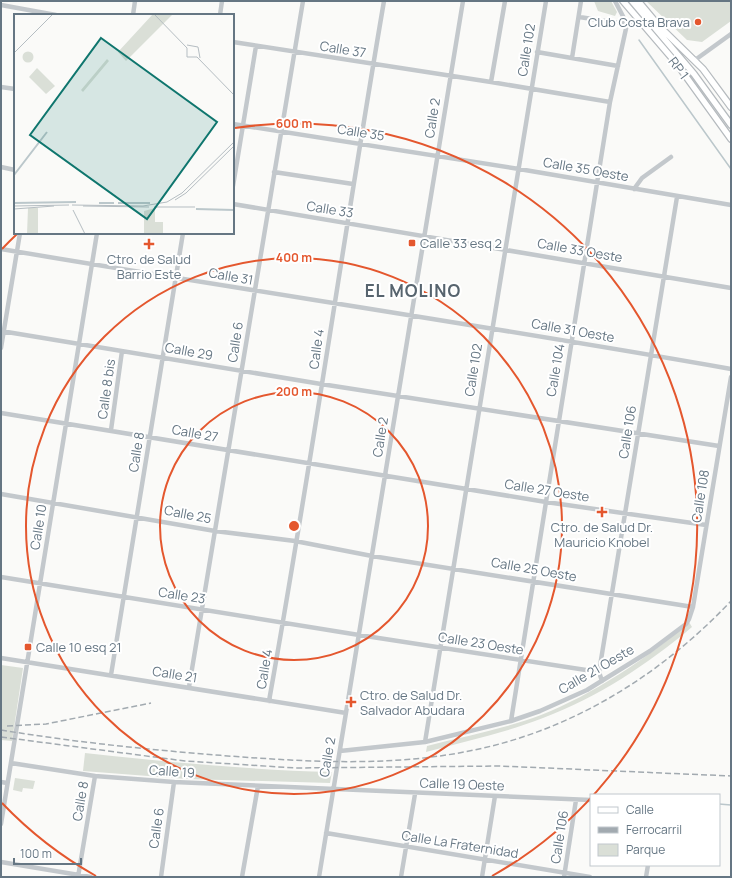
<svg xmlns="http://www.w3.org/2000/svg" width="732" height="878" font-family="Manrope,sans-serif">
<rect width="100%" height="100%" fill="#fafaf8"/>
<path fill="#dadfd7" d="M594,1h17l6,11 -2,4 -17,-5z
M646,1h85v20l-29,21 -15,-2z
M689,622l3,5c-44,37 -95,71 -149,91 -38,15 -78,23 -117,34l1,-6c38,-10 77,-17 114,-31 49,-19 109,-58 148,-93z
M1,665l22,3 -11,73 -11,-1z
M85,753c82,9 164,17 247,19l-2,11 -143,-4 -104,-8z
M15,778l20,3 -2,8 -10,-1 -1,4 -9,-2z"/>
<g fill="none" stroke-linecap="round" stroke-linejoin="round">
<path stroke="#bbc7cb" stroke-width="1.5" d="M639,40l92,129
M719,804l12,1"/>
<g stroke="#b5babe" stroke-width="8">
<path id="major" d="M623,1l54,63 54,75
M632,1l62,73 37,51
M638,1l21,25 44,43 28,38"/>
</g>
<path stroke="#c3c8cc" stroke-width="4.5" d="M1,5l55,10
M133,15l2,-14
M220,15l2,-14
M579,17l48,7 9,-2 8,2
M233,42l258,40 119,20
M537,52l81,14
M572,58l9,-57
M695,60l36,-26
M491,82l14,-81
M1,87l14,2
M233,124l286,45 212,36
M1,167l14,3
M274,172l79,12
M233,186l23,-140
M634,189l8,-11 29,-21
M233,204l498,84
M1,249c243,41 487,77 730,120
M1,331l320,53 398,62
M1,348l19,-115
M1,413l545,89 160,23
M111,430l11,-79
M1,494l214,37 80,10 77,15 321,51
M1,577l358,58 240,37
M1,658l345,55
M111,675l72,-442
M602,681l-3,-9 78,-475
M189,687l114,-686
M269,701c42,-233 75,-467 115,-700
M511,721l99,-619 17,-78 -12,-23
M425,742l121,-741
M340,751l85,-9 86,-21 29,-10 47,-21 63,-39 36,-27 3,-5 4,-12 38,-230
M11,763l84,13 79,6 417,18
M1,782l6,1
M1,824l96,-591
M326,833l264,44
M1,862l90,15
M78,877l17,-101
M161,877l13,-95
M242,877l16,-91
M319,877l144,-876
M401,877l14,-83
M482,877l13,-81
M564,877l12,-77
M646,877l2,-12"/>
<use href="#major" stroke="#fff" stroke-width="5.5"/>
<path stroke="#a2aab0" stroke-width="1.5" stroke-dasharray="6 3" stroke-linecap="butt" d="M7,726l39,-2 105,-21
M1,730c79,13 160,21 241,27 72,5 149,9 222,-5 104,-19 195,-75 267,-151
M1,737l184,24 111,7 204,-2 231,10"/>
</g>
<g fill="none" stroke="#e4572e" stroke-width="2">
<circle cx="294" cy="526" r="134"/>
<circle cx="294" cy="526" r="268"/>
<path d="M96 876A402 402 0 0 1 2 803M2 249A402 402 0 0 1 17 234M235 128A402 402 0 0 1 492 876"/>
</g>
<g fill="#e4572e" stroke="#fff" stroke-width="1.5">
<circle cx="698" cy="22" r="4"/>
<rect x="408" y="239" width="8" height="8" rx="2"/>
<path d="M147 238h4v4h4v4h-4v4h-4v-4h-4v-4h4z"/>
<path d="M600 506h4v4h4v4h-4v4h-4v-4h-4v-4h4z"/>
<rect x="24" y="643" width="8" height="8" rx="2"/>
<path d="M349 696h4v4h4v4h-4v4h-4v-4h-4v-4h4z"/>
</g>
<g text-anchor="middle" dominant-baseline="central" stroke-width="4" stroke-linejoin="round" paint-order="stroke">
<g font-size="13" fill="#657683" stroke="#fff" text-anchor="start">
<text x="690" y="22" text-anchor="end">Club Costa Brava</text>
<text x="420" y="243">Calle 33 esq 2</text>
<text x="149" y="259" text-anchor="middle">Ctro. de Salud<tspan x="149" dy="15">Barrio Este</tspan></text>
<text x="602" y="527" text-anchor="middle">Ctro. de Salud Dr.<tspan x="602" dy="15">Mauricio Knobel</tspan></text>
<text x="36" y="647">Calle 10 esq 21</text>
<text x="360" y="695">Ctro. de Salud Dr.<tspan x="360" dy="15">Salvador Abudara</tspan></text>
</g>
<g font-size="13" fill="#657683" stroke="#fff">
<text transform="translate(343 49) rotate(9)">Calle 37</text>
<text transform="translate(526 50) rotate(-81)">Calle 102</text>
<text transform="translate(679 68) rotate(53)">RP 1</text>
<text transform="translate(432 118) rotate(-81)">Calle 2</text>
<text transform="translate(361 132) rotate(9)">Calle 35</text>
<text transform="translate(586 169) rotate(10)">Calle 35 Oeste</text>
<text transform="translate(330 209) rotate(9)">Calle 33</text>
<text transform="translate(580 250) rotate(10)">Calle 33 Oeste</text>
<text transform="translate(231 276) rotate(10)">Calle 31</text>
<text transform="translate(573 330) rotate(10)">Calle 31 Oeste</text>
<text transform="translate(235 342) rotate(-81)">Calle 6</text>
<text transform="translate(316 349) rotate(-82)">Calle 4</text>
<text transform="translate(189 351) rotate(10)">Calle 29</text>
<text transform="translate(473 370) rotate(-81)">Calle 102</text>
<text transform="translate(555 370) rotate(-80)">Calle 104</text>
<text transform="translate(106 389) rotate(-82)">Calle 8 bis</text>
<text transform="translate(627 432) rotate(-81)">Calle 106</text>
<text transform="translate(195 433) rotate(10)">Calle 27</text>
<text transform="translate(380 437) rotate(-81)">Calle 2</text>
<text transform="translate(136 452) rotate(-81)">Calle 8</text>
<text transform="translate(547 490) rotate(9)">Calle 27 Oeste</text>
<text transform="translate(700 496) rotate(-81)">Calle 108</text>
<text transform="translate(188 514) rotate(11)">Calle 25</text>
<text transform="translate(38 527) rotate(-81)">Calle 10</text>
<text transform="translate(534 569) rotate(10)">Calle 25 Oeste</text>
<text transform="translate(182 595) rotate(9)">Calle 23</text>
<text transform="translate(481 643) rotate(9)">Calle 23 Oeste</text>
<text transform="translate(264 669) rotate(-80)">Calle 4</text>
<text transform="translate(596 669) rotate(-30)">Calle 21 Oeste</text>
<text transform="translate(175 674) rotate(9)">Calle 21</text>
<text transform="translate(327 757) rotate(-80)">Calle 2</text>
<text transform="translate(172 771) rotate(4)">Calle 19</text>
<text transform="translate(462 784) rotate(2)">Calle 19 Oeste</text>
<text transform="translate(80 801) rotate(-80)">Calle 8</text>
<text transform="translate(156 828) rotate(-82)">Calle 6</text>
<text transform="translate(559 837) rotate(-81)">Calle 106</text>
<text transform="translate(460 844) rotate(9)">Calle La Fraternidad</text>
</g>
<g font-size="17" font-weight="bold" letter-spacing="1" fill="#57646e" stroke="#fff">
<text x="413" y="290">EL MOLINO</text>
</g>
</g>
<g transform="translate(14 14)">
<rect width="220" height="220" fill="#fafaf8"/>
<path d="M139,0h20l-47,47 -8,-9zM8.5 43a5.5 5.5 0 1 1 11 0a5.5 5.5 0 1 1-11 0ZM93,45l2,2 -26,31 -2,-2zM23,54l18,18 -9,8 -17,-17zM14,194h10v26h-11zM141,194v14h8v12h-19v-23z" fill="#dadfd7"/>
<path fill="none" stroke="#bbc7cb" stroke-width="2" d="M0,161l33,-43M0,189l62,-1M85,189h15M104,189h32M182,195l38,1"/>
<path fill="none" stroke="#b5bdc2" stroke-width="1" d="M140,0l33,34v9h10l37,38M173,31l11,2 2,11M0,39l39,-39M161,186l11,-7 48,-47M58,191l71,1 24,-4 15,-9 52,-51M0,192l55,-1M69,192l66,1M140,193h41M0,195l40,-3M59,196l12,24"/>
<path fill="#0f766e" fill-opacity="0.15" stroke="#0f766e" stroke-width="2" d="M87,24l116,84 -70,97 -117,-84z"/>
<rect width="220" height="220" fill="none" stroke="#657683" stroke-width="2"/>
</g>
<circle cx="294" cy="526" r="6" fill="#e4572e" stroke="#fff" stroke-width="2"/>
<g font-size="12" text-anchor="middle" font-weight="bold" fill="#e4572e" stroke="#fff" stroke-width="4" stroke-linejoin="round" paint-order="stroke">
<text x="294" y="128">600 m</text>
<text x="294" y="262">400 m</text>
<text x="294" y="396">200 m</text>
</g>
<rect width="732" height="878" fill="none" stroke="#657683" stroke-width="4"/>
<rect x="590" y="794" width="130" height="72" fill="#ffffff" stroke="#c1c8cd"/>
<rect x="598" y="807" width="20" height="6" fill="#ffffff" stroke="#c1c8cd"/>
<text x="626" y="814" font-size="12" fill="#657683">Calle</text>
<rect x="598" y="827" width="20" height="6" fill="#a2aab0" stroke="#c1c8cd"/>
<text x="626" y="834" font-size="12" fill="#657683">Ferrocarril</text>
<rect x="598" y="844" width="20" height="12" fill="#dadfd7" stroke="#c1c8cd"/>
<text x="626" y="854" font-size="12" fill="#657683">Parque</text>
<path d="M14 858v6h67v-6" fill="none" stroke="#657683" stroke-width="2"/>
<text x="20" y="858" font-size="12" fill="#657683" stroke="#ffffff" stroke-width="3" paint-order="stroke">100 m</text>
</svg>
